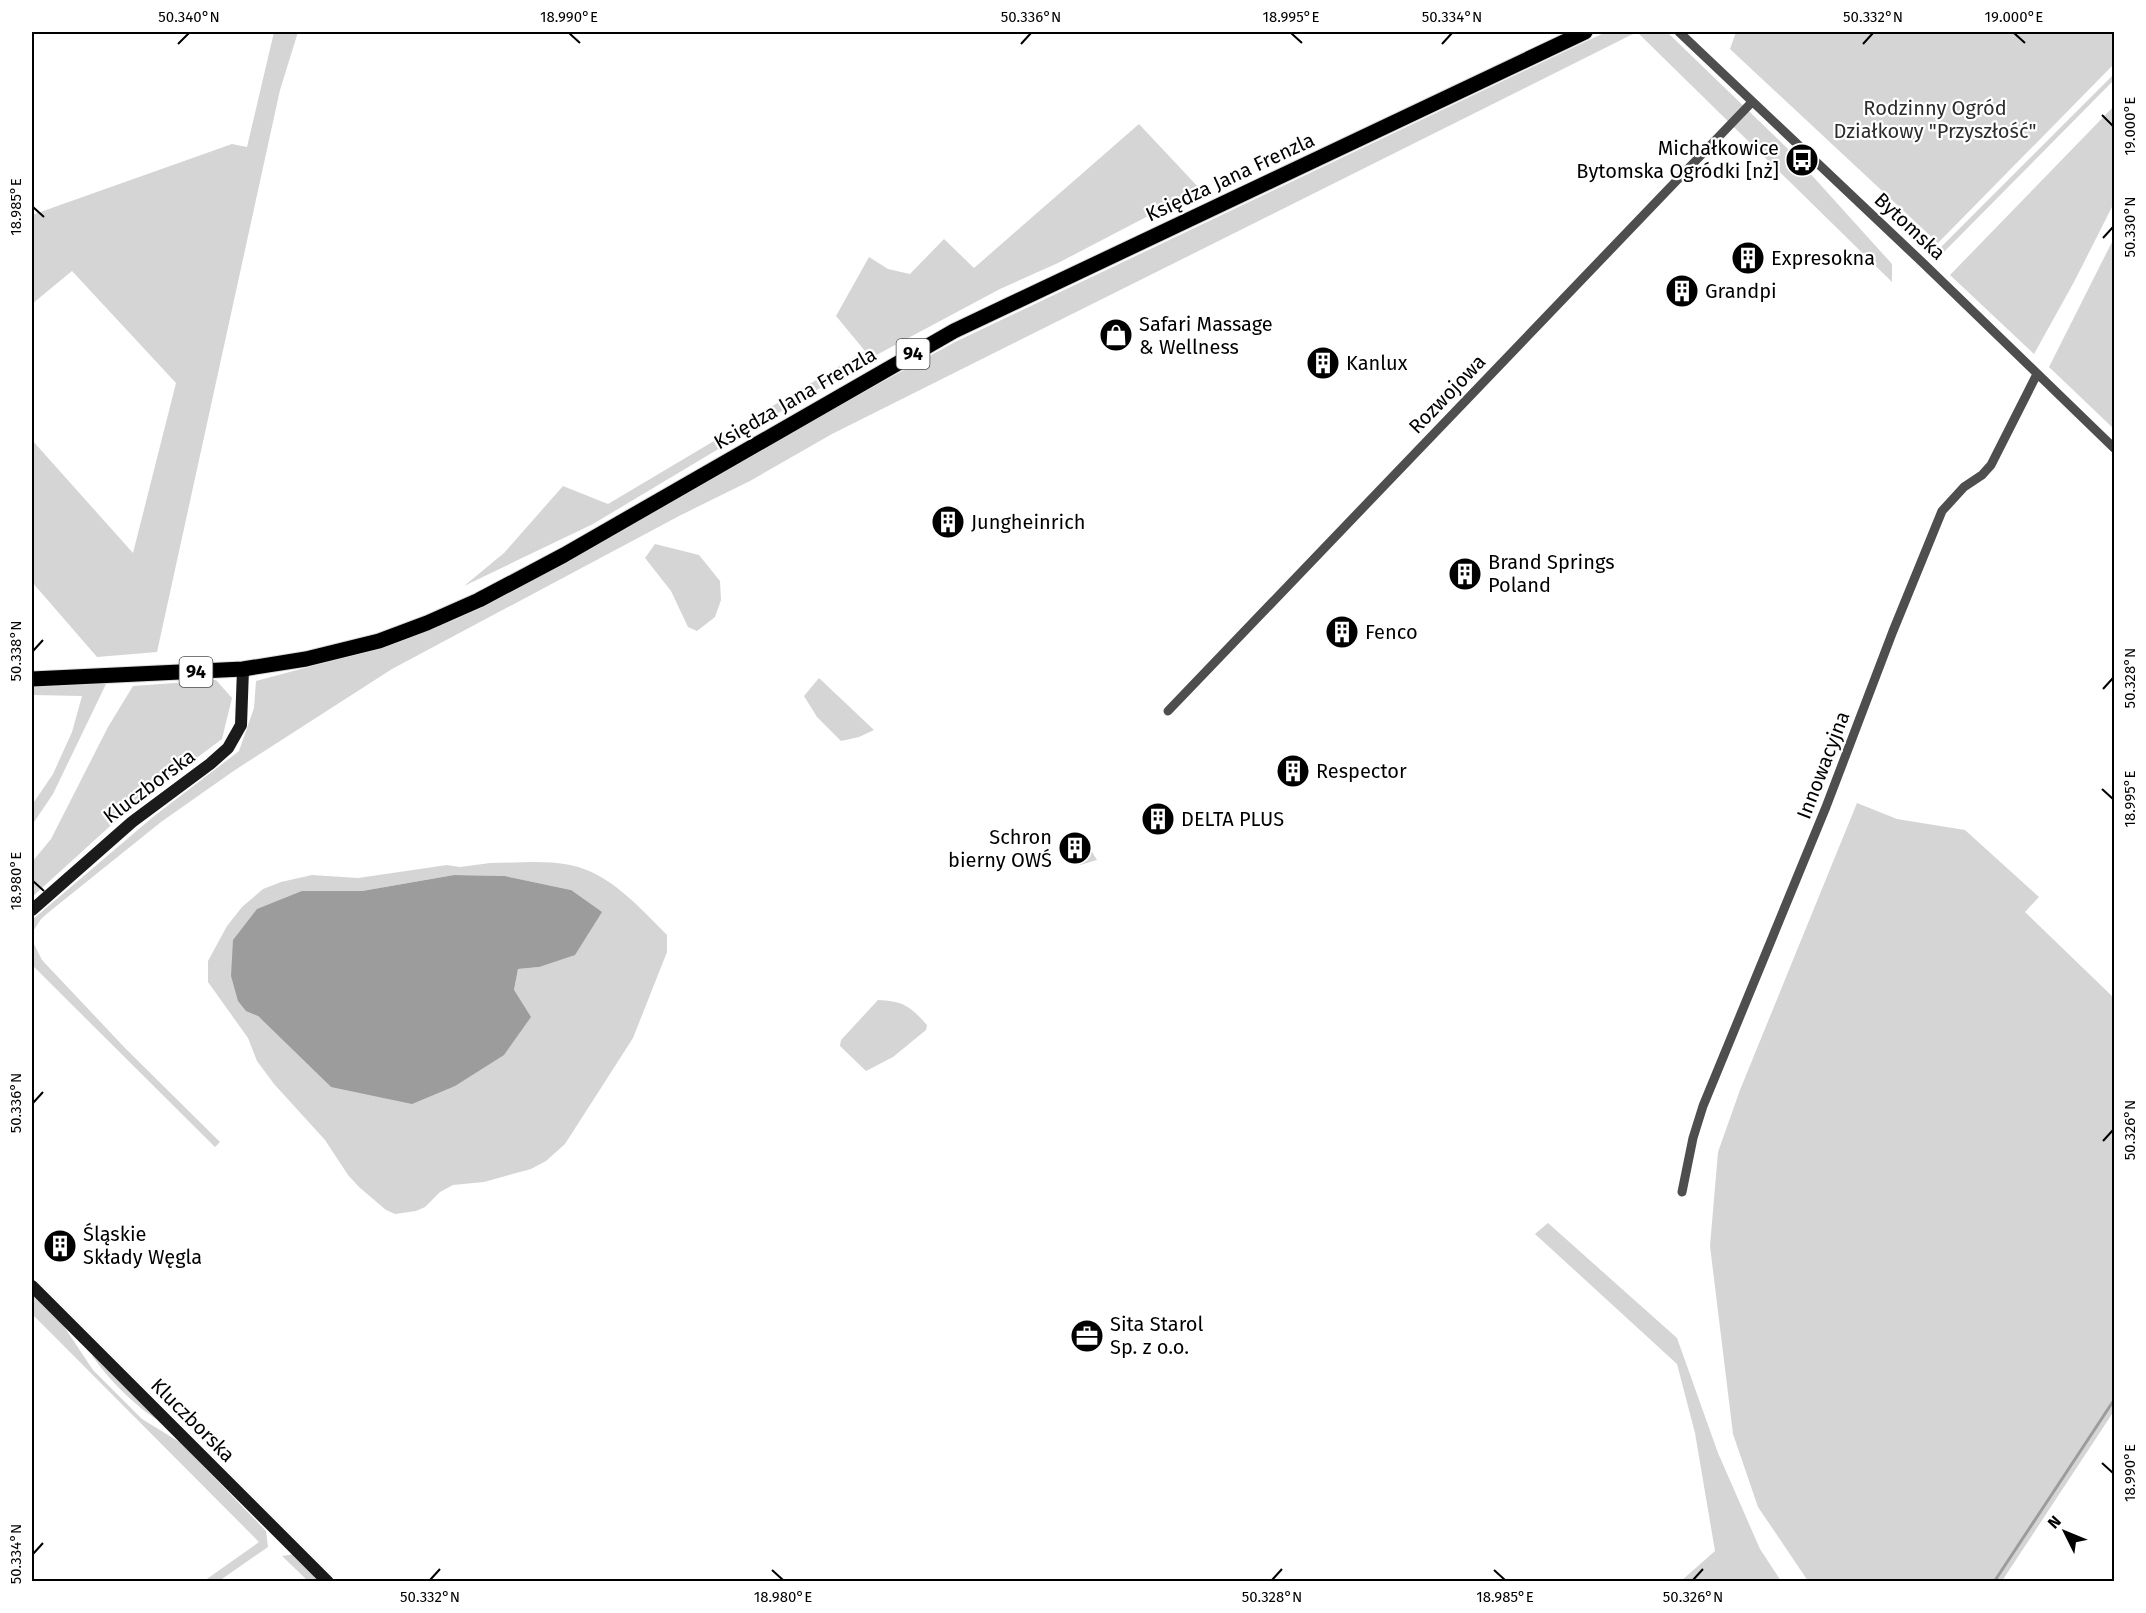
<svg xmlns="http://www.w3.org/2000/svg" width="2146" height="1613" font-family="'Fira Sans',sans-serif">
<rect width="100%" height="100%" fill="#fff"/>
<path fill="#d5d5d5" fill-rule="evenodd" d="M274,32h24l-18,58 -123,562 -60,5 -65,-75v-142l101,113 43,-170 -104,-112 -40,33v-89l200,-71 15,3z
M1606,32h61l122,118 103,114v18l-255,-250 -805,402 -82,47 -69,34 -289,154 -157,101 -74,52 -112,90 -8,7 -9,14v-13l121,-103 86,-66 15,-43 2,-27 101,-27 98,-34 56,-28 251,-144 193,-106z
M1736,32h378v32l-176,179 -208,-194z
M2114,74v6l-179,181 -4,-4z
M2114,106v97l-40,79 -40,72 -84,-79z
M1139,124l61,65 -142,74 -58,26 -133,71 -274,164 -129,62 40,-33 59,-67 45,18 257,-153 -29,-35 33,-59 19,12 22,5 34,-35 30,29z
M2114,238v191l-65,-62z
M655,544l44,11 21,26 1,19 -6,17 -18,14 -9,-4 -17,-36 -26,-33z
M819,678l55,52 -15,7 -18,4 -24,-24 -13,-21z
M216,680l16,18 -10,41 -92,69 -98,89v-35l19,-23 57,-112 25,-41z
M86,682l20,2 -53,110 -21,31v-20l21,-31 19,-42 10,-36 -50,-1v-8z
M1857,803l40,16 68,11 74,67 -14,15 89,86v413l-112,170h-194l-50,-74 -25,-73 -23,-188 8,-94 22,-62z
M1078,838l5,5 3,-1 11,18 -17,5 -15,-13z
M490,863c26,0 54,-3 80,2 40,8 70,43 97,70v17l-34,86 -68,106 -19,17 -15,8 -47,13 -31,3 -13,7 -15,15 -9,4 -21,3 -9,-4 -27,-23 -11,-12 -23,-35 -51,-56 -17,-23 -9,-23 -40,-56v-21l19,-35 15,-19 21,-18 18,-7 31,-7 46,3 89,-13 13,2zM454,875l51,1 66,14 -32,77 -21,2 -4,21 -183,97 -73,-71 44,-125h60z
M32,940l10,20 83,88 95,94 -5,5 -183,-182z
M878,1000c26,1 33,7 49,25l-1,5 -33,27 -27,14 -26,-25 1,-6z
M1548,1223l129,115 41,115 42,96 21,32h-100l34,-30 -20,-118 -18,-69 -142,-130z
M32,1293l29,29 32,48 49,49 39,24 85,88 2,16 -49,34h-15l55,-39 -227,-228z
M92,1355h1l65,65c-20,-11 -54,-45 -66,-65z
M294,1554l27,27h-13l-26,-25z"/>
<path fill="#9c9c9c" d="M454,875l51,1 66,14 31,22 -27,43 -36,12 -21,2 -4,21 17,27 -27,38 -49,31 -43,18 -81,-17 -73,-71 -12,-5 -8,-10 -7,-25 2,-36 24,-31 45,-18h60z"/>
<g fill="none" stroke-linecap="round" stroke-linejoin="round">
<path stroke="#9c9c9c" stroke-width="3" d="M1994,1582l120,-182"/>
<g stroke="#dbdbdb" stroke-width="17">
<path id="primary" d="M32,679l211,-10 63,-10 73,-18 48,-18 52,-23 85,-45 390,-224 631,-299"/>
</g>
<path stroke="#4e4e4e" stroke-width="9" d="M1679,32l245,232 190,184
M1168,711l584,-609
M1682,1192l11,-54 10,-32 123,-299 67,-176 49,-120 22,-24 18,-12 9,-10 46,-91"/>
<path stroke="#1b1b1b" stroke-width="12" d="M32,910l100,-88 78,-58 18,-16 13,-23 2,-56
M32,1286l296,296"/>
<use href="#primary" stroke="#000" stroke-width="15"/>
</g>
<path fill="none" stroke="#000" stroke-width="2" d="M569,33l11,10M1291,33l11,10M2014,33l11,10M178,44l11,-11M1021,44l10,-11M1442,44l10,-11M1863,44l10,-11M2102,115l11,11M33,207l11,10M2103,238l10,-11M33,651l10,-11M2103,689l10,-11M2102,789l11,10M33,881l11,10M33,1103l10,-11M2103,1141l10,-11M2102,1463l11,10M33,1554l10,-11M772,1570l11,10M1494,1570l11,10M430,1580l10,-11M1272,1580l10,-11M1693,1580l10,-11"/>
<defs>
<g id="bus-disc" transform="scale(1.725)"><circle r="9.5" fill="#000" stroke="#fff"/><path d="M-5-6H5V4H4V6H2V4H-2V6H-4V4H-5ZM-3.5-4V0h7V-4ZM-3.5 1.2v1.5H-2V1.2ZM2 1.2v1.5H3.5V1.2Z" fill="#fff"/></g>
<g id="building-disc" transform="scale(1.725)"><circle r="9.5" fill="#000" stroke="#fff"/><path d="M-4-6H4V6H1V3H-1V6H-4ZM-2.5-4.3h1.7v1.8h-1.7ZM.8-4.3h1.7v1.8H.8ZM-2.5-1h1.7V.8h-1.7ZM.8-1h1.7V.8H.8Z" fill="#fff"/></g>
<g id="shop-disc" transform="scale(1.725)"><circle r="9.5" fill="#000" stroke="#fff"/><path d="M-5-2.5h2.3a2.7 3.5 0 0 1 5.4 0H5L5.5 6h-11ZM-1.5-2.5h3a1.5 2.3 0 0 0-3 0Z" fill="#fff"/></g>
<g id="office-disc" transform="scale(1.725)"><circle r="9.5" fill="#000" stroke="#fff"/><path d="M-6-3h4V-5.5h4V-3h4V5H-6ZM-1-4.5V-3h2v-1.5ZM-6 0V1H6V0Z" fill="#fff"/></g>
</defs>
<g fill-rule="evenodd">
<use href="#bus-disc" x="1802" y="160"/>
<use href="#building-disc" x="1748" y="258"/>
<use href="#building-disc" x="1682" y="291"/>
<use href="#shop-disc" x="1116" y="335"/>
<use href="#building-disc" x="1323" y="363"/>
<use href="#building-disc" x="948" y="522"/>
<use href="#building-disc" x="1465" y="574"/>
<use href="#building-disc" x="1342" y="632"/>
<use href="#building-disc" x="1293" y="771"/>
<use href="#building-disc" x="1158" y="819"/>
<use href="#building-disc" x="1075" y="848"/>
<use href="#building-disc" x="60" y="1246"/>
<use href="#office-disc" x="1087" y="1336"/>
</g>
<g text-anchor="middle" dominant-baseline="central" stroke-width="4.5" stroke-linejoin="round" paint-order="stroke">
<g fill="#fff" stroke="#4c4c4c" stroke-width="1.5">
<rect x="896.5" y="339" width="33" height="30" rx="4.5"/>
<rect x="179.5" y="657" width="33" height="30" rx="4.5"/>
</g>
<g font-size="18" font-weight="bold" fill="#000">
<text x="913" y="354">94</text>
<text x="196" y="672">94</text>
</g>
<g font-size="20" fill="#2c2c2c" stroke="#fff">
<text x="1935" y="108">Rodzinny Ogród<tspan x="1935" dy="23">Działkowy "Przyszłość"</tspan></text>
</g>
<g font-size="20" fill="#000" stroke="#fff" text-anchor="start">
<text x="1779" y="148" text-anchor="end">Michałkowice<tspan x="1779" dy="23">Bytomska Ogródki [nż]</tspan></text>
<text x="1771" y="258">Expresokna</text>
<text x="1705" y="291">Grandpi</text>
<text x="1139" y="324">Safari Massage<tspan x="1139" dy="23">&amp; Wellness</tspan></text>
<text x="1346" y="363">Kanlux</text>
<text x="971" y="522">Jungheinrich</text>
<text x="1488" y="562">Brand Springs<tspan x="1488" dy="23">Poland</tspan></text>
<text x="1365" y="632">Fenco</text>
<text x="1316" y="771">Respector</text>
<text x="1181" y="819">DELTA PLUS</text>
<text x="1052" y="837" text-anchor="end">Schron<tspan x="1052" dy="23">bierny OWŚ</tspan></text>
<text x="83" y="1234">Śląskie<tspan x="83" dy="23">Składy Węgla</tspan></text>
<text x="1110" y="1324">Sita Starol<tspan x="1110" dy="23">Sp. z o.o.</tspan></text>
</g>
<g font-size="20" fill="#000" stroke="#fff">
<text transform="translate(1230 177) rotate(-25)">Księdza Jana Frenzla</text>
<text transform="translate(1910 226) rotate(43)">Bytomska</text>
<text transform="translate(1447 394) rotate(-46)">Rozwojowa</text>
<text transform="translate(795 398) rotate(-30)">Księdza Jana Frenzla</text>
<text transform="translate(1823 765) rotate(-69)">Innowacyjna</text>
<text transform="translate(149 786) rotate(-37)">Kluczborska</text>
<text transform="translate(193 1420) rotate(45)">Kluczborska</text>
</g>
</g>
<rect width="2146" height="1613" fill="none" stroke="#ffffff" stroke-width="66"/>
<g transform="translate(2065 1532) rotate(313)" stroke="#ffffff" stroke-width="4.5" paint-order="stroke">
<path d="M0-4.5L10 22L0 15L-10 22Z" fill="#000000"/>
<text y="-9" font-size="16" font-weight="bold" text-anchor="middle" fill="#000000">N</text>
</g>
<rect x="33" y="33" width="2080" height="1547" fill="none" stroke="#000" stroke-width="2"/>
<g font-size="15" text-anchor="middle" fill="#000">
<text x="189" y="22">50.340°N</text>
<text x="569" y="22">18.990°E</text>
<text x="1031" y="22">50.336°N</text>
<text x="1291" y="22">18.995°E</text>
<text x="1452" y="22">50.334°N</text>
<text x="1873" y="22">50.332°N</text>
<text x="2014" y="22">19.000°E</text>
<text transform="translate(2130 126) rotate(-90)" y="5">19.000°E</text>
<text transform="translate(16 207) rotate(-90)" y="5">18.985°E</text>
<text transform="translate(2130 227) rotate(-90)" y="5">50.330°N</text>
<text transform="translate(16 651) rotate(-90)" y="5">50.338°N</text>
<text transform="translate(2130 678) rotate(-90)" y="5">50.328°N</text>
<text transform="translate(2130 799) rotate(-90)" y="5">18.995°E</text>
<text transform="translate(16 881) rotate(-90)" y="5">18.980°E</text>
<text transform="translate(16 1103) rotate(-90)" y="5">50.336°N</text>
<text transform="translate(2130 1130) rotate(-90)" y="5">50.326°N</text>
<text transform="translate(2130 1473) rotate(-90)" y="5">18.990°E</text>
<text transform="translate(16 1554) rotate(-90)" y="5">50.334°N</text>
<text x="430" y="1602">50.332°N</text>
<text x="783" y="1602">18.980°E</text>
<text x="1272" y="1602">50.328°N</text>
<text x="1505" y="1602">18.985°E</text>
<text x="1693" y="1602">50.326°N</text>
</g>
</svg>
